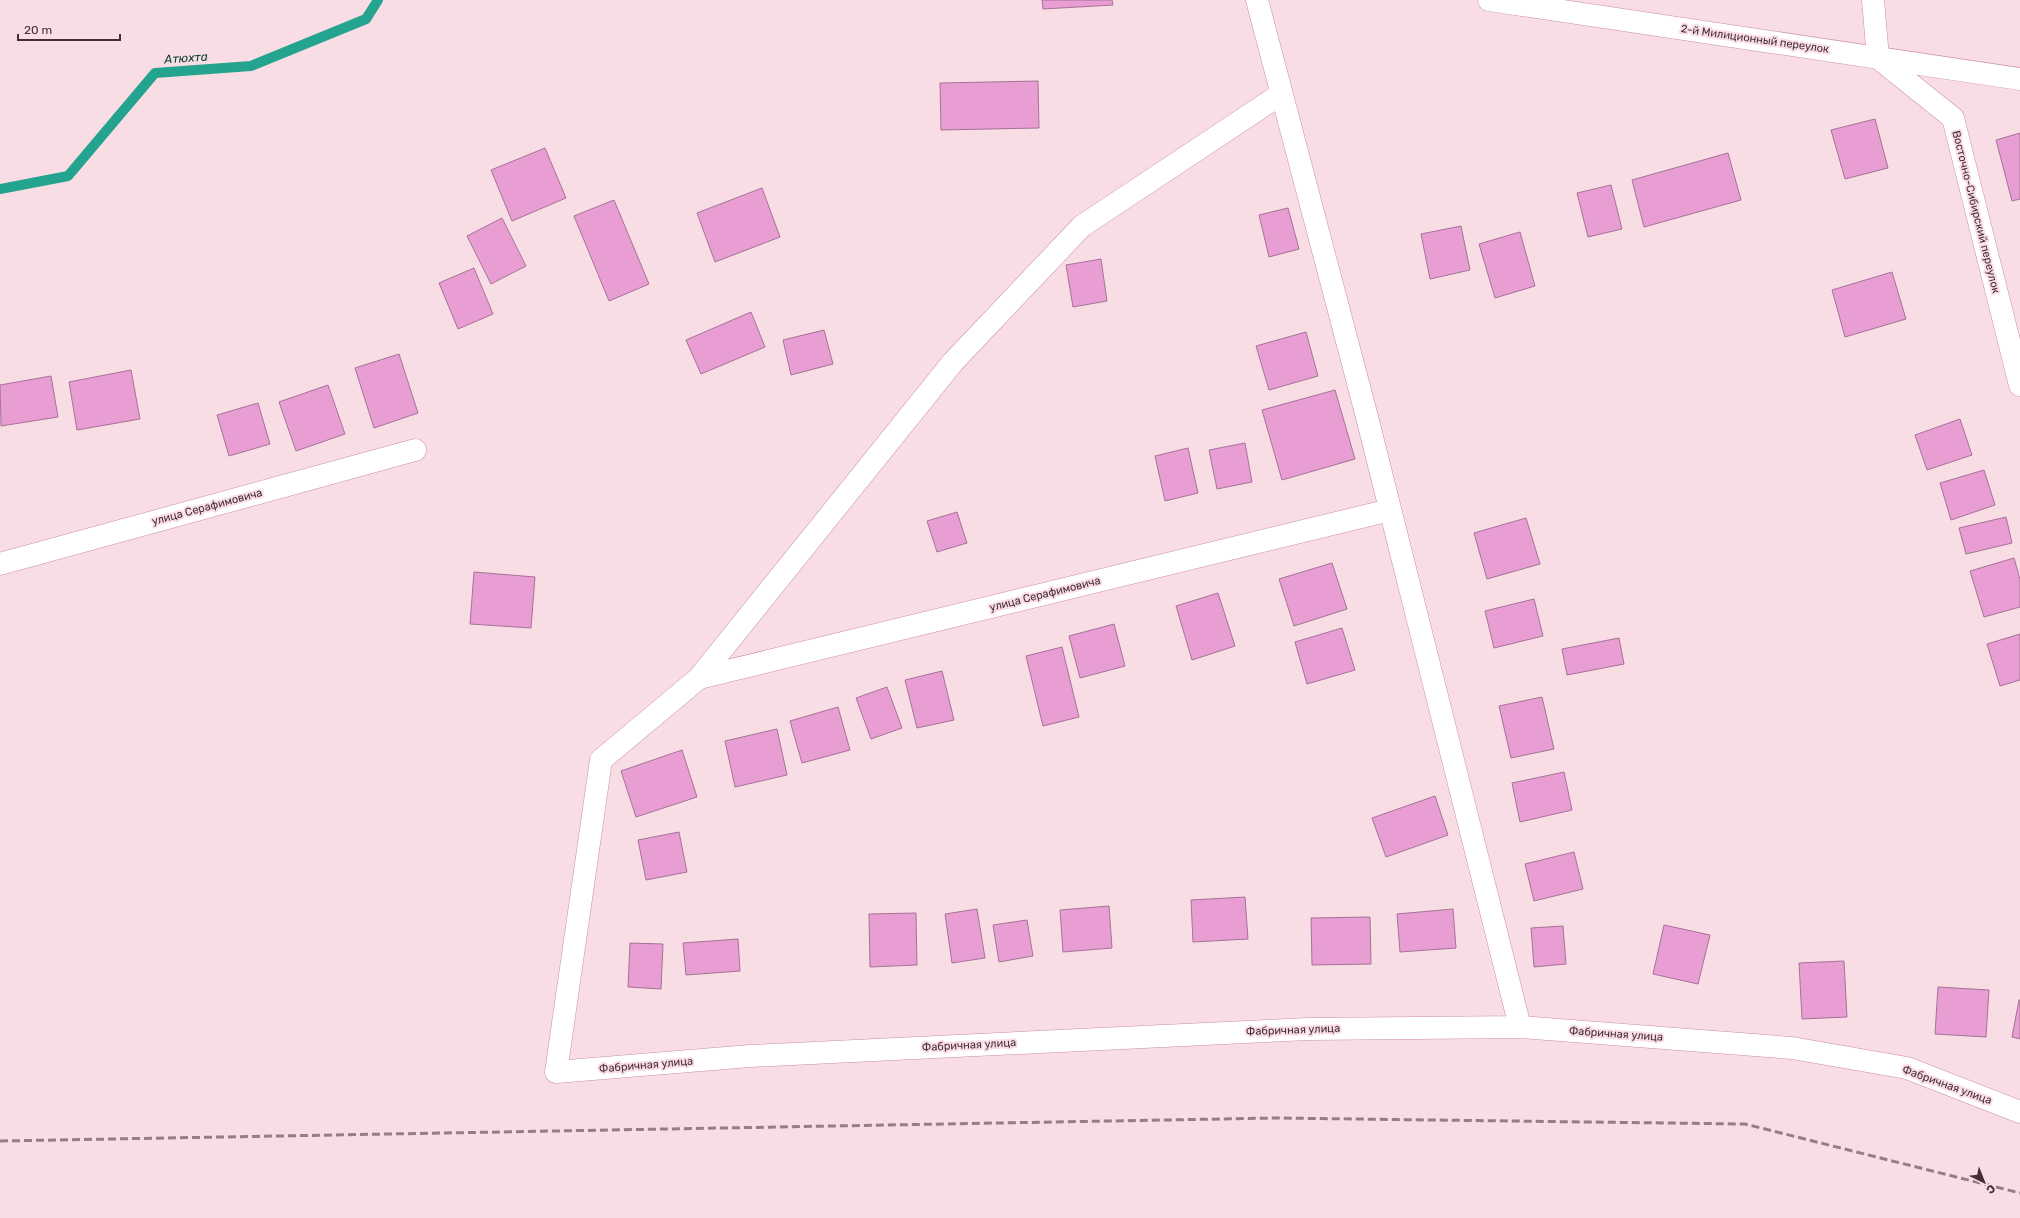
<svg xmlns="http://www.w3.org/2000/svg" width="2020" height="1218" font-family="Rubik,sans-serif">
<rect width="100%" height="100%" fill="#f8dde5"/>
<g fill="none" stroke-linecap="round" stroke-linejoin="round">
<path stroke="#24a48e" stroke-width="10" d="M0,189l68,-13 87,-103 96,-7 115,-47 12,-19"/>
</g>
<path fill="#e89dd3" stroke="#a47396" d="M1042,0h70l1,5 -70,4z
M1038,81l1,47 -98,2 -1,-47z
M1875,119l13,49 -43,11 -14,-49z
M2020,133v66l-8,2 -16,-61z
M545,148l21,50 -54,23 -21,-51z
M1728,153l13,47 -97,27 -12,-47z
M1611,185l11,44 -34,8 -11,-44z
M762,188l18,49 -65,25 -18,-49z
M614,200l35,84 -40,17 -35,-85z
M1288,208l11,41 -30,8 -10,-42z
M502,218l24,48 -35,18 -24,-48z
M1461,226l9,44 -40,9 -9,-45z
M1520,232l15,54 -40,12 -16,-54z
M1101,259l6,42 -34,6 -7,-42z
M474,268l19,46 -35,15 -19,-46z
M1892,272l14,47 -61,18 -13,-47z
M751,312l14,35 -64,27 -15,-34z
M824,330l9,34 -42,11 -8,-35z
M1306,332l12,44 -49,14 -13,-44z
M399,354l19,59 -44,15 -19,-60z
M131,370l9,49 -63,11 -8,-48z
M51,376l7,41 -57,9 -1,-41z
M328,385l17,49 -49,17 -17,-49z
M1335,390l20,69 -73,21 -20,-70z
M258,403l12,41 -41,12 -12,-41z
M1960,419l12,36 -45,15 -12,-35z
M1245,443l7,39 -35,7 -8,-39z
M1188,448l10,45 -33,8 -10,-45z
M1984,470l11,35 -44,15 -11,-37z
M957,512l10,31 -30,9 -10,-31z
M2006,517l6,26 -46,11 -7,-26z
M1526,518l14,46 -53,15 -13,-46z
M2014,558l6,21v28l-36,10 -14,-46z
M1332,563l15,46 -53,17 -15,-47z
M474,572l61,5 -4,51 -61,-4z
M1218,593l17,53 -43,14 -16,-54z
M1534,599l9,37 -49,12 -9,-37z
M1114,624l11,42 -45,12 -11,-42z
M1342,628l13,42 -48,14 -12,-42z
M2020,634v46l-20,6 -13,-42z
M1619,638l5,26 -57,11 -5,-26z
M1062,647l17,70 -36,9 -17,-70z
M942,671l12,49 -37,8 -12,-48z
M887,687l15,41 -31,11 -15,-41z
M1542,697l12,52 -43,9 -12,-52z
M838,707l12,43 -48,13 -12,-42z
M777,729l10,46 -52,12 -10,-46z
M682,750l15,47 -61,20 -15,-46z
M1564,772l8,38 -52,12 -8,-39z
M1435,796l13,39 -62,22 -14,-39z
M679,832l8,40 -41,8 -8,-40z
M1574,852l9,37 -49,12 -9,-37z
M1245,897l3,42 -55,3 -2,-42z
M1109,906l3,42 -49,4 -3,-42z
M977,909l8,49 -33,5 -7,-49z
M1453,909l3,39 -56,4 -3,-38z
M916,913l1,52 -47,2 -1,-53z
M1370,917l1,47 -59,1 -1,-47z
M1027,920l6,36 -34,6 -6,-37z
M1664,925l46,10 -12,49 -45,-10z
M1563,926l3,38 -32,3 -3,-39z
M738,939l2,32 -54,4 -3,-32z
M630,943l33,1 -2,45 -33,-2z
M1844,961l3,56 -45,2 -3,-56z
M1938,987l51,3 -3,47 -51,-3z
M2019,1000h1v39l-8,-2z"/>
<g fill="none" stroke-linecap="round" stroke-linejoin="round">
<g stroke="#cc8ea3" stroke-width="23">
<path id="minor" d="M1257,0l110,417 153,610
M1489,0l531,79
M1873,0l5,58 75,60 67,267
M1281,94l-199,132 -129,136 -254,316 -98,82 -45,312 194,-16 558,-27 212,-2 272,21 115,20 113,44
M0,564l415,-114
M699,678l691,-168"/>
</g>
<use href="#minor" stroke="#fff" stroke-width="22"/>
<path stroke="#967c84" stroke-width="3" stroke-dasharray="8 4" stroke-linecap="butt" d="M0,1141l1276,-23 469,6 275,69"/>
</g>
<g text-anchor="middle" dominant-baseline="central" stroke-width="4" stroke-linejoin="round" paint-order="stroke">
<g font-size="11" fill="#462c35" stroke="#f8dde5">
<text transform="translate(1755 39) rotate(8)">2-й Милиционный переулок</text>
<text transform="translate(1976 212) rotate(76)">Восточно-Сибирский переулок</text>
<text transform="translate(207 507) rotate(-15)">улица Серафимовича</text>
<text transform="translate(1045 594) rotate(-14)">улица Серафимовича</text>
<text transform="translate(1293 1030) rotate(-2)">Фабричная улица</text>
<text transform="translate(1616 1034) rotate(4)">Фабричная улица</text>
<text transform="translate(969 1045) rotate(-3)">Фабричная улица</text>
<text transform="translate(646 1065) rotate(-5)">Фабричная улица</text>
<text transform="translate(1947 1085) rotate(20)">Фабричная улица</text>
</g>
<g font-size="12" font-style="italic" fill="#033b32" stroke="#f8dde5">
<text transform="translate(186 58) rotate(-4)">Атюхта</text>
</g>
</g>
<g transform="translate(1984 1182) rotate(137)" stroke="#f8dde5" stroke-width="3" paint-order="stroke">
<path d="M0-3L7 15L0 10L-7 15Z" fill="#462c35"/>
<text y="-6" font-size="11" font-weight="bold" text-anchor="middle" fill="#462c35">С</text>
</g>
<path d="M18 34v6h102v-6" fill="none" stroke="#462c35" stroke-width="2"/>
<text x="24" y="34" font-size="12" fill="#462c35" stroke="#f8dde5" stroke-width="3" paint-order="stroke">20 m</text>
</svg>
